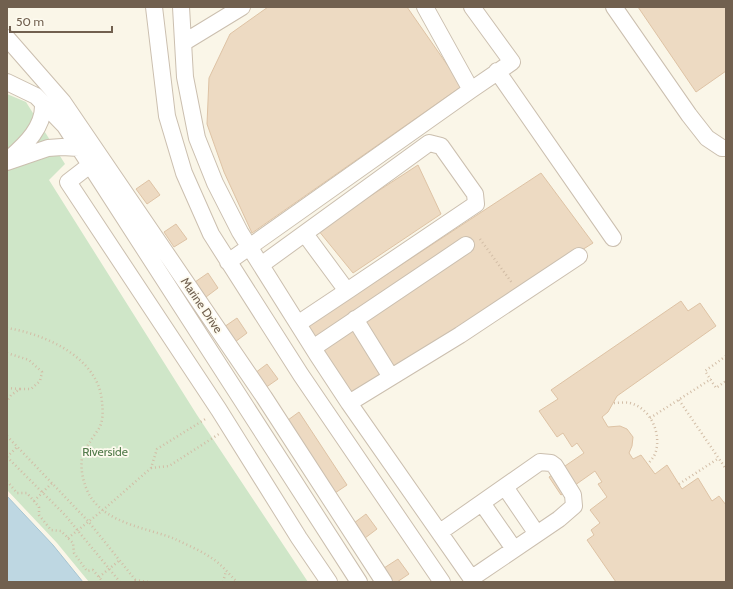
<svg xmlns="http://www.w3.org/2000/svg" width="733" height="589" font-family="Cabin,sans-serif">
<rect width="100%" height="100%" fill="#faf6e8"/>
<path fill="#cfe6c8" d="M7,94l19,8 39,62 -16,16 148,235 111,167h-219l-32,-39 -50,-53z"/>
<path fill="#bed7e2" stroke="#a6c5d2" d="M7,496l46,49 30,37h-76z"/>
<path fill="#eddac2" stroke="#dec3a5" d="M268,7h139l55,79 -210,147 -28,-61 -17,-48 2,-46 21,-44z
M638,7h88v64l-30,21z
M418,165l23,49 -88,59 -35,-43z
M541,173l52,70 -243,153 -42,-70z
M149,180l11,15 -13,9 -11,-15z
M176,224l11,15 -13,8 -10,-15z
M208,273l10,15 -12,9 -11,-15z
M681,301l7,10 12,-8 16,23 -99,70 -9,16 -6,5 6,10 12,-1 7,3 6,8 -1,9 -3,7 4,6 8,-4 14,19 12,-9 15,24 16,-11 14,23 7,-5 7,9v77h-110l-29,-42 7,-5 -3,-5 9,-7 -10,-13 17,-13 -9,-13 4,-2 -7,-11 -34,24 -12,-18 35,-24 -7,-10 -5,4 -9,-14 -6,4 -18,-26 19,-12 -7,-9z
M237,318l10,15 -12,9 -11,-15z
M267,364l11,15 -13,9 -10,-15z
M299,412l48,73 -12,8 -47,-73z
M366,514l11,15 -12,9 -11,-15z
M398,559l11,15 -12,8h-4l-9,-14z"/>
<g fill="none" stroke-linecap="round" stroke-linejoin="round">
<g stroke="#cbbfaf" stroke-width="18">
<path id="minor" d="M154,7l13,109 17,57 27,61 90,141 141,207
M181,7l4,70 12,61 18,45 25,49 78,124 31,47 125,179
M425,7l46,83
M614,7l75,108 18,23 15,10h4
M7,38l56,64 201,295 120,185
M183,43l59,-36
M497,71l116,167
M7,82l29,14 29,30 294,456
M10,158c16,-14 34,-31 33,-54
M7,162l41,-14 14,-1 17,1
M90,165l-22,17 151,228 80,128 30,44
M228,262l243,-172 41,-28 -40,-55
M261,265l168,-122 12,3 34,48 1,10 -129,87
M355,319l36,58
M299,323l48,-32 -42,-57
M313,348l153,-103
M349,403l111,-68 119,-79
M505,487l32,47
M482,503l32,46
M440,532l100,-70 11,1 4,3 18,29 1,11 -15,13 -87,59"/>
</g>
<path stroke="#d2bda6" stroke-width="2.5" stroke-dasharray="1 3" stroke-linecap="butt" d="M480,239l32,44
M7,328c38,6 93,30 95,75 1,6 1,14 -1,21 -2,6 -8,12 -11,18 -3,4 -7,11 -8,16 -2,12 2,28 8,38 17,28 58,32 85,43 12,6 27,12 38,20 9,6 16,15 24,23
M7,353l22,7 13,12 -2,9 -9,8h-11l-9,6 -4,6
M726,356l-21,15 11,17 10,-7
M7,388l13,1
M679,400l47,69
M614,403c5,0 11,-1 16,0 20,5 31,29 26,48 -1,5 -5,9 -8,13
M650,418l61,-39
M7,436l81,85 49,61
M7,457l58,58 55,67
M7,457l10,-10
M151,468l18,-2 50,-32
M7,481l10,12h10l12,14v8l12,15 10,1 12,12 1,10 13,18 6,-1 10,12
M679,484l40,-26
M34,501l18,-18
M68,538l35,-28 48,-42 6,-19 50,-31
M99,577l21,-17
M135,580l13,2
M223,582l3,-11"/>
<use href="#minor" stroke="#fff" stroke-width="16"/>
</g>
<g text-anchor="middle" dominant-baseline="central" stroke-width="3.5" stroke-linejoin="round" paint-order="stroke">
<g font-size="12" fill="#71604f" stroke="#fdfaee">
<text transform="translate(202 305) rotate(56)">Marine Drive</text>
</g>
<g font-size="12" fill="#527b4b" stroke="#fdfaee">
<text x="105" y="451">Riverside</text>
</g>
</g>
<rect width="733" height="589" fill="none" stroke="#71604f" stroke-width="16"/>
<path d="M10 26v6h102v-6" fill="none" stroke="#71604f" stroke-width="2"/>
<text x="16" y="26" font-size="12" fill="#71604f" stroke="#fdfaee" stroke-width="3" paint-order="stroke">50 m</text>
</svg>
